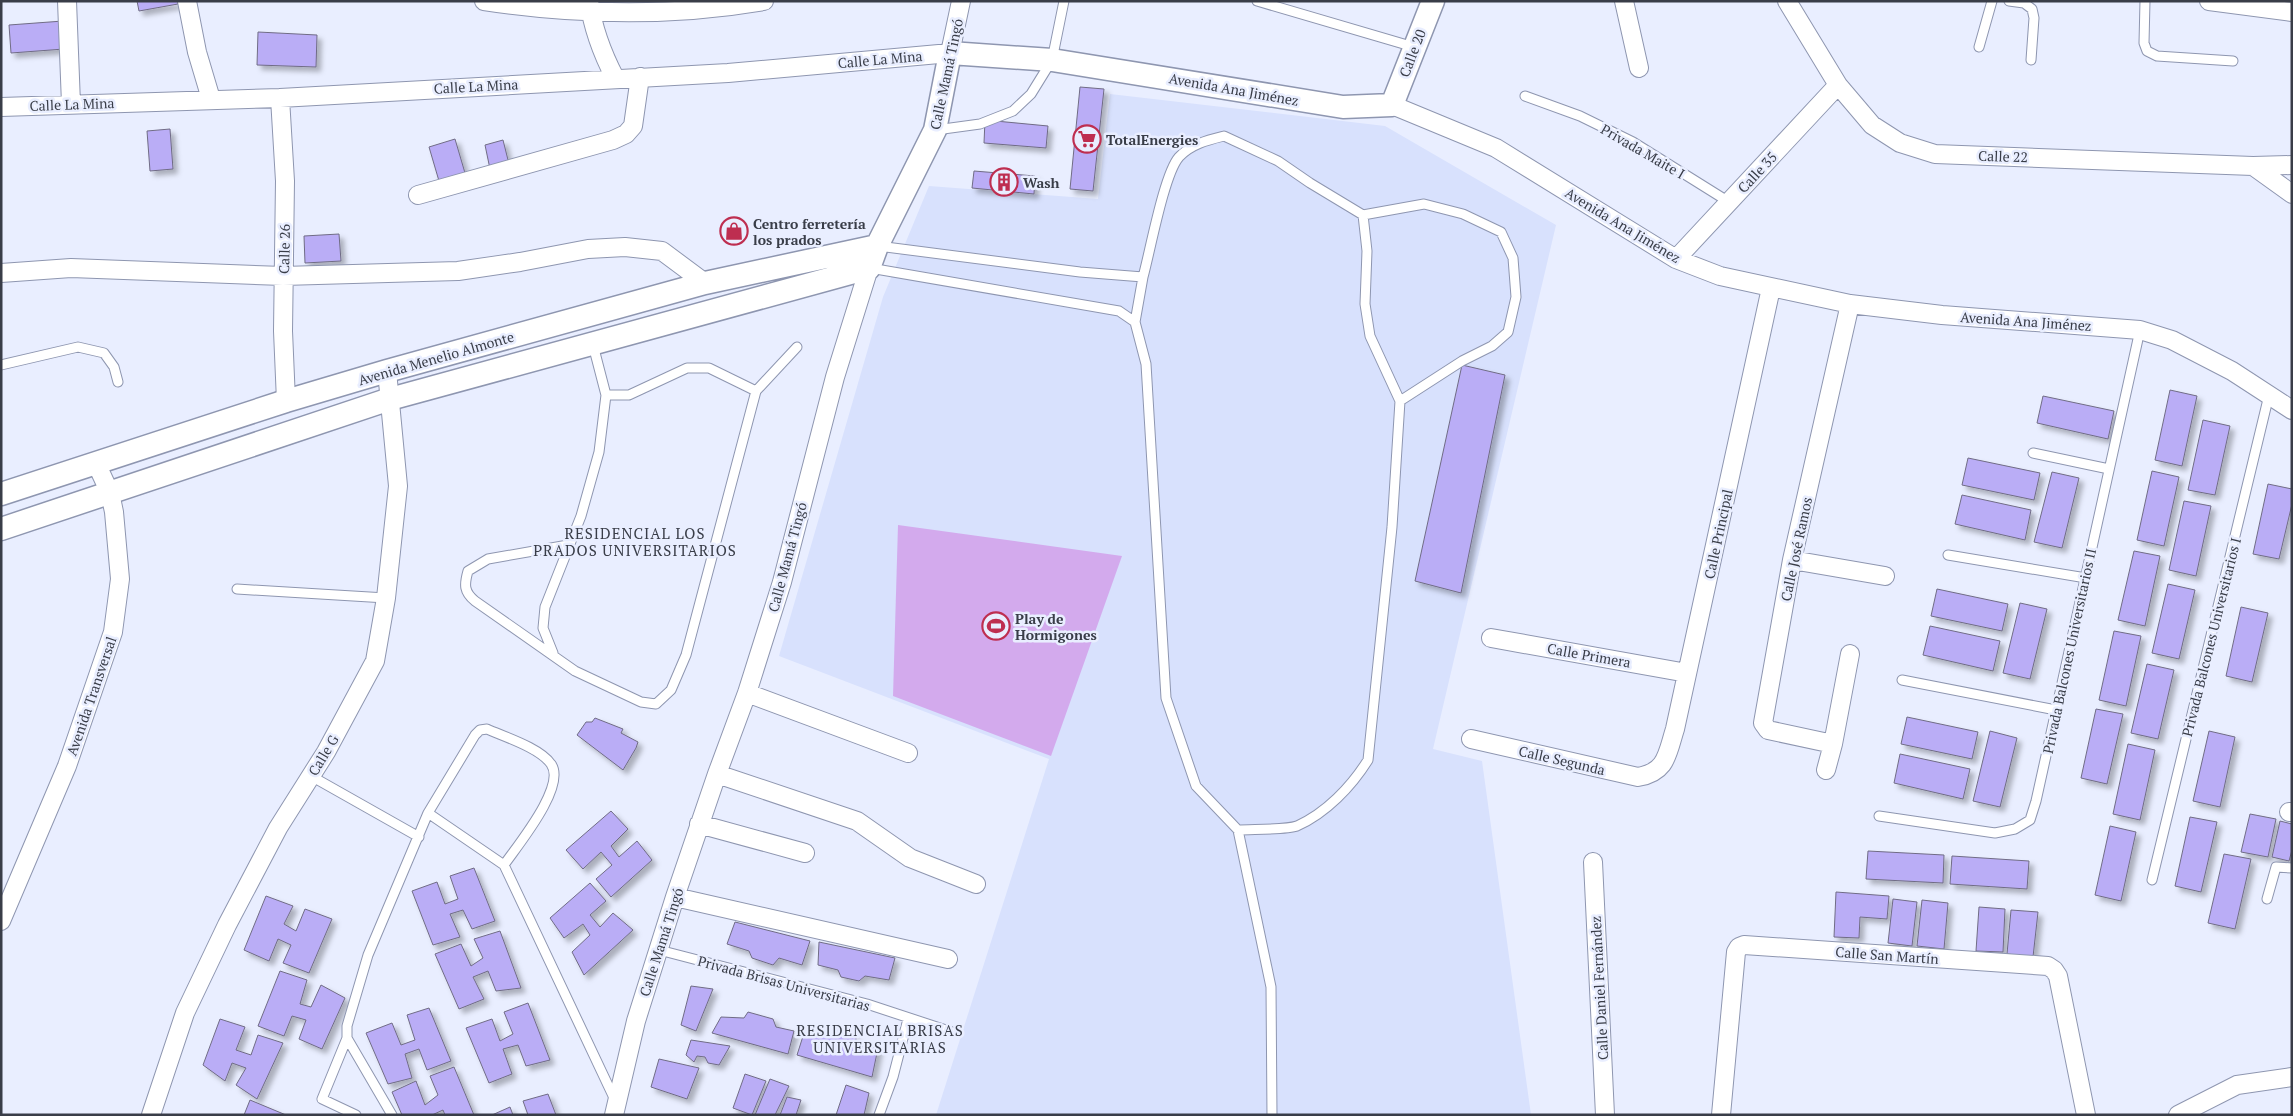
<svg xmlns="http://www.w3.org/2000/svg" width="2293" height="1116" font-family="'PT Serif',serif">
<defs>
<filter id="shadow"><feDropShadow dx="4.5" dy="4.5" stdDeviation="2.5" flood-color="#0004"/></filter>
</defs>
<rect width="100%" height="100%" fill="#e9eeff"/>
<path fill="#d8e1fd" d="M1110,94l275,32 171,99 -123,524 49,12 49,354h-595l113,-356 -270,-103 104,-359 46,-111 169,13z"/>
<path fill="#d3aaed" d="M898,525l224,31 -71,200 -158,-60z"/>
<path fill="#baadf6" stroke="#706c85" filter="url(#shadow)" d="M137,1h40l1,3 -39,7z
M63,21l1,28 -53,4 -2,-28z
M258,32l59,3 -1,32 -59,-2z
M1080,87l24,2 -11,102 -23,-2z
M985,120l63,6 -2,22 -62,-5z
M170,129l3,40 -23,2 -3,-40z
M455,139l10,34 -26,8 -10,-34z
M503,140l6,24 -19,5 -5,-24z
M974,171l61,5 -1,18 -62,-6z
M339,234l2,27 -36,2 -1,-27z
M1462,365l43,10 -44,218 -46,-12z
M2170,390l27,6 -15,70 -27,-6z
M2043,396l71,15 -6,28 -71,-16z
M2203,420l27,6 -15,69 -27,-5z
M1968,458l72,15 -6,27 -72,-15z
M2152,471l27,6 -15,69 -27,-6z
M2052,472l27,6 -17,70 -28,-6z
M2268,484l24,5v15l-13,55 -26,-5z
M1962,495l69,15 -6,30 -70,-16z
M2184,501l27,5 -15,70 -27,-6z
M2134,551l26,5 -15,70 -27,-6z
M2168,584l27,6 -16,69 -27,-6z
M1937,589l71,15 -6,27 -71,-15z
M2020,603l27,6 -17,70 -27,-6z
M2241,607l27,6 -16,69 -26,-6z
M1930,626l70,15 -7,30 -70,-16z
M2114,631l27,5 -15,70 -27,-6z
M2147,664l27,6 -16,69 -27,-6z
M2096,709l27,5 -16,70 -26,-6z
M1907,717l71,15 -6,27 -71,-15z
M595,718l28,11 -2,4 17,9 -2,6 -13,22 -46,-35 9,-13h6z
M1990,731l27,7 -17,69 -27,-6z
M2209,731l26,6 -15,70 -27,-6z
M2128,744l27,6 -15,70 -27,-6z
M1900,754l70,15 -7,30 -69,-16z
M611,811l17,18 -17,17 8,11 18,-16 15,19 -41,37 -15,-18 16,-14 -11,-13 -18,17 -17,-19z
M2250,814l26,5 -8,38 -27,-5z
M2190,817l27,5 -16,70 -26,-6z
M2280,821l12,3v26l-3,11 -17,-4z
M2110,826l26,6 -15,69 -26,-6z
M1868,851l76,4 -1,28 -77,-4z
M2224,854l27,5 -16,70 -27,-6z
M1952,856l77,5 -2,28 -77,-5z
M474,868l21,53 -23,8 -9,-19 -13,4 10,23 -27,8 -21,-54 25,-9 8,22 13,-5 -8,-23z
M590,883l16,18 -16,14 10,12 13,-14 20,17 -49,45 -12,-23 18,-17 -7,-11 -19,14 -14,-20z
M1836,892l53,4 -2,23 -27,-2 -1,21 -25,-1z
M266,896l27,10 -9,18 12,7 9,-22 27,10 -23,54 -26,-10 8,-18 -13,-6 -9,22 -25,-11z
M1893,899l24,3 -5,44 -24,-3z
M1922,900l26,3 -4,46 -27,-3z
M1979,907l26,2 -2,43 -27,-1z
M2011,910l27,2 -5,45 -26,-3z
M735,922l75,19 -8,24 -23,-7 -6,7 -21,-7 -3,-7 -22,-7z
M500,931l21,57 -25,3 -8,-20 -15,6 11,22 -25,10 -24,-55 26,-10 10,22 12,-8 -9,-19z
M819,942l76,16 -6,22 -24,-4 -6,5 -18,-4 -3,-7 -20,-5z
M280,971l27,9 -7,24 11,3 10,-22 24,13 -23,51 -23,-10 7,-19 -14,-4 -8,20 -26,-10z
M691,986l22,3 -17,42 -15,-6z
M528,1003l22,57 -24,6 -8,-21 -15,4 9,25 -23,9 -23,-55 26,-9 8,22 13,-7 -9,-22z
M429,1008l22,53 -24,9 -8,-21 -14,5 7,24 -24,6 -22,-51 26,-10 9,22 14,-5 -8,-25z
M748,1012l25,7 3,8 18,4 -6,23 -76,-21 9,-16 23,1z
M220,1019l25,8 -9,23 15,5 7,-20 25,8 -26,56 -21,-14 10,-17 -14,-5 -7,18 -22,-16z
M837,1031l19,5v10l22,2 -6,29 -75,-22 7,-22 25,4z
M691,1040l39,6 -11,19 -11,-2 -3,-6 -8,-1 -3,6 -8,-7z
M659,1059l40,9 -12,31 -36,-12z
M454,1067l20,48h-29l-2,-5 -11,5h-30l-10,-23 24,-11 9,24 13,-10 -8,-19z
M745,1074l21,7 -14,34 -19,-7z
M770,1079l19,7 -14,29h-20z
M846,1085l23,8 -5,22h-28z
M548,1094l8,21h-28l-5,-14z
M787,1097l14,3 -5,15h-16z
M250,1100l36,15h-42z
M510,1107l3,8h-21z"/>
<g fill="none" stroke-linecap="round" stroke-linejoin="round">
<g stroke="#8e96b0" stroke-width="11">
<path id="service" d="M1257,1l157,46
M2009,1l15,2 8,6 2,9 -3,42
M2145,1l-1,42 3,8 10,5 76,5
M1979,47l13,-46
M1525,96l55,20 53,26 96,60
M936,130l44,-6 33,-13 18,-17 21,-34 12,-59
M1363,215l61,-11 39,10 38,18 12,26 3,39 -8,35 -16,14 -30,15 -62,40
M878,246l202,26 63,5c7,-25 21,-103 36,-120 12,-13 29,-17 45,-21l54,25 32,22 53,32 4,36 -2,53 5,32 30,65 -8,126 -24,233c-17,27 -42,53 -71,66 -11,4 -46,3 -59,4
M870,268l249,43 16,11 11,42 20,334 30,88 42,44 33,157 1,128
M1135,322l8,-45
M1,365l77,-18 26,6 10,14 4,15
M606,395h23l58,-27h22l47,23
M2033,453l76,16
M568,545l-80,14 -20,12c-4,14 -4,21 7,30l100,70 66,31 15,2 15,-14 15,-35 70,-264 41,-44
M1948,555l138,23
M237,589l149,9
M553,653l-10,-25 2,-21 36,-91 18,-64 7,-57 -13,-50
M1902,680l154,30
M311,776l108,61
M428,813l76,52 111,235
M1879,816l116,17 20,-4 15,-9 6,-19 104,-471
M2152,880l117,-485
M2267,899l9,-32 16,1
M659,950l208,54 85,28
M347,1038l45,77
M356,1115l-34,-16 25,-61v-12l21,-71 60,-142 47,-78 5,-5 7,-1c18,8 53,19 64,35 16,22 -34,82 -47,101
M879,1115l14,-38 15,-58"/>
</g>
<g stroke="#8e96b0" stroke-width="20">
<path id="minor" d="M67,1l4,103
M187,1l10,51 14,47
M484,1c93,14 187,16 280,0
M589,1c4,29 13,52 26,77
M1624,1l15,67
M1787,1l51,84 34,40 28,18 35,11 318,12 39,-1
M2209,1l83,11
M280,98l5,83 -2,150 3,70
M1392,105l104,43 180,111 44,17 130,28 92,11 198,15 32,10 60,31 60,39
M1,107l279,-9 448,-25 222,-20 11,-52
M2253,166l39,28
M418,195l195,-55 13,-6 7,-8 7,-49
M1676,259l162,-174
M1,273l70,-5 212,8 175,-5 62,-9 68,-13 37,-2 37,4 43,32
M1792,560l93,16
M1491,638l196,35
M747,693l161,60
M1471,739l167,38c29,-5 29,-23 37,-48l96,-441
M1833,744l-65,-14 -5,-7 29,-163 58,-256
M1826,770l7,-26 17,-90
M717,774l140,47 53,37 66,26
M2289,812h3
M699,824l106,29
M1593,862l12,253
M675,897l273,62
M1,921l66,-155 46,-134 7,-53 -6,-67 -4,-19 -14,-30
M151,1115l34,-102 42,-88 51,-97 48,-76 49,-91 11,-63 12,-112 -11,-115
M614,1115l22,-94 39,-124 42,-123 30,-81 35,-111 53,-205 34,-109
M1721,1115l15,-163 3,-5 5,-2 304,21 6,4 4,6 28,139
M2178,1115l59,-30 55,-8"/>
</g>
<g stroke="#8e96b0" stroke-width="25">
<path id="tertiary" d="M1,494l285,-93 101,-30 318,-88 172,-37
M1,529l389,-130 479,-131 8,-22 58,-116 15,-77 102,7 291,47 49,-2 41,-104"/>
</g>
<use href="#service" stroke="#fff" stroke-width="9"/>
<use href="#minor" stroke="#fff" stroke-width="18"/>
<use href="#tertiary" stroke="#fff" stroke-width="22"/>
</g>
<defs>
<g id="supermarket-ring" transform="scale(1.4375)"><circle r="9.5" fill="#e9eeff" stroke="#be2e50" stroke-width="1.5"/><path d="M-6-5.5h2.5l.6 2H6L4.5 2H-2.5L-4.4-4H-6ZM-1.5 3.2a1.3 1.3 0 1 0 .1 0ZM3 3.2a1.3 1.3 0 1 0 .1 0Z" fill="#be2e50"/></g>
<g id="building-ring" transform="scale(1.4375)"><circle r="9.5" fill="#e9eeff" stroke="#be2e50" stroke-width="1.5"/><path d="M-4-6H4V6H1V3H-1V6H-4ZM-2.5-4.3h1.7v1.8h-1.7ZM.8-4.3h1.7v1.8H.8ZM-2.5-1h1.7V.8h-1.7ZM.8-1h1.7V.8H.8Z" fill="#be2e50"/></g>
<g id="shop-ring" transform="scale(1.4375)"><circle r="9.5" fill="#e9eeff" stroke="#be2e50" stroke-width="1.5"/><path d="M-5-2.5h2.3a2.7 3.5 0 0 1 5.4 0H5L5.5 6h-11ZM-1.5-2.5h3a1.5 2.3 0 0 0-3 0Z" fill="#be2e50"/></g>
<g id="stadium-ring" transform="scale(1.4375)"><circle r="9.5" fill="#e9eeff" stroke="#be2e50" stroke-width="1.5"/><path d="M0-5a6.5 5 0 1 0 0 10a6.5 5 0 1 0 0-10ZM-3.5-1.8h7v3.6h-7Z" fill="#be2e50"/></g>
</defs>
<g fill-rule="evenodd">
<use href="#supermarket-ring" x="1087" y="139"/>
<use href="#building-ring" x="1004" y="182"/>
<use href="#shop-ring" x="734" y="231"/>
<use href="#stadium-ring" x="996" y="626"/>
</g>
<g text-anchor="middle" dominant-baseline="central" stroke-width="5" stroke-linejoin="round" paint-order="stroke">
<g font-size="14" fill="#393d48" stroke="#e9eeff">
<text transform="translate(1412 53) rotate(-69)">Calle 20</text>
<text transform="translate(880 59) rotate(-5)">Calle La Mina</text>
<text transform="translate(946 74) rotate(-78)">Calle Mamá Tingó</text>
<text transform="translate(476 86) rotate(-3)">Calle La Mina</text>
<text transform="translate(1234 89) rotate(10)">Avenida Ana Jiménez</text>
<text transform="translate(72 104) rotate(-2)">Calle La Mina</text>
<text transform="translate(1643 151) rotate(30)">Privada Maite I</text>
<text transform="translate(2003 156) rotate(2)">Calle 22</text>
<text transform="translate(1757 172) rotate(-47)">Calle 35</text>
<text transform="translate(1623 225) rotate(31)">Avenida Ana Jiménez</text>
<text transform="translate(284 249) rotate(-89)">Calle 26</text>
<text transform="translate(2026 321) rotate(4)">Avenida Ana Jiménez</text>
<text transform="translate(436 358) rotate(-16)">Avenida Menelio Almonte</text>
<text transform="translate(1718 534) rotate(-78)">Calle Principal</text>
<text transform="translate(1796 549) rotate(-78)">Calle José Ramos</text>
<text transform="translate(787 557) rotate(-75)">Calle Mamá Tingó</text>
<text transform="translate(2211 637) rotate(-76)">Privada Balcones Universitarios I</text>
<text transform="translate(2069 651) rotate(-78)">Privada Balcones Universitarios II</text>
<text transform="translate(1589 655) rotate(10)">Calle Primera</text>
<text transform="translate(91 696) rotate(-71)">Avenida Transversal</text>
<text transform="translate(323 755) rotate(-59)">Calle G</text>
<text transform="translate(1562 760) rotate(13)">Calle Segunda</text>
<text transform="translate(661 942) rotate(-72)">Calle Mamá Tingó</text>
<text transform="translate(1887 955) rotate(4)">Calle San Martín</text>
<text transform="translate(784 983) rotate(15)">Privada Brisas Universitarias</text>
<text transform="translate(1599 988) rotate(-93)">Calle Daniel Fernández</text>
</g>
<g font-size="14" font-weight="bold" fill="#393d48" stroke="#e9eeff" text-anchor="start">
<text x="1106" y="139">TotalEnergies</text>
<text x="1023" y="182">Wash</text>
<text x="753" y="223">Centro ferretería<tspan x="753" dy="16">los prados</tspan></text>
<text x="1015" y="618">Play de<tspan x="1015" dy="16">Hormigones</tspan></text>
</g>
<g font-size="15" letter-spacing="1" fill="#393d48" stroke="#e9eeff">
<text x="635" y="533">RESIDENCIAL LOS<tspan x="635" dy="17">PRADOS UNIVERSITARIOS</tspan></text>
<text x="880" y="1030">RESIDENCIAL BRISAS<tspan x="880" dy="17">UNIVERSITARIAS</tspan></text>
</g>
</g>
<rect width="2293" height="1116" fill="none" stroke="#393d48" stroke-width="5"/>
</svg>
